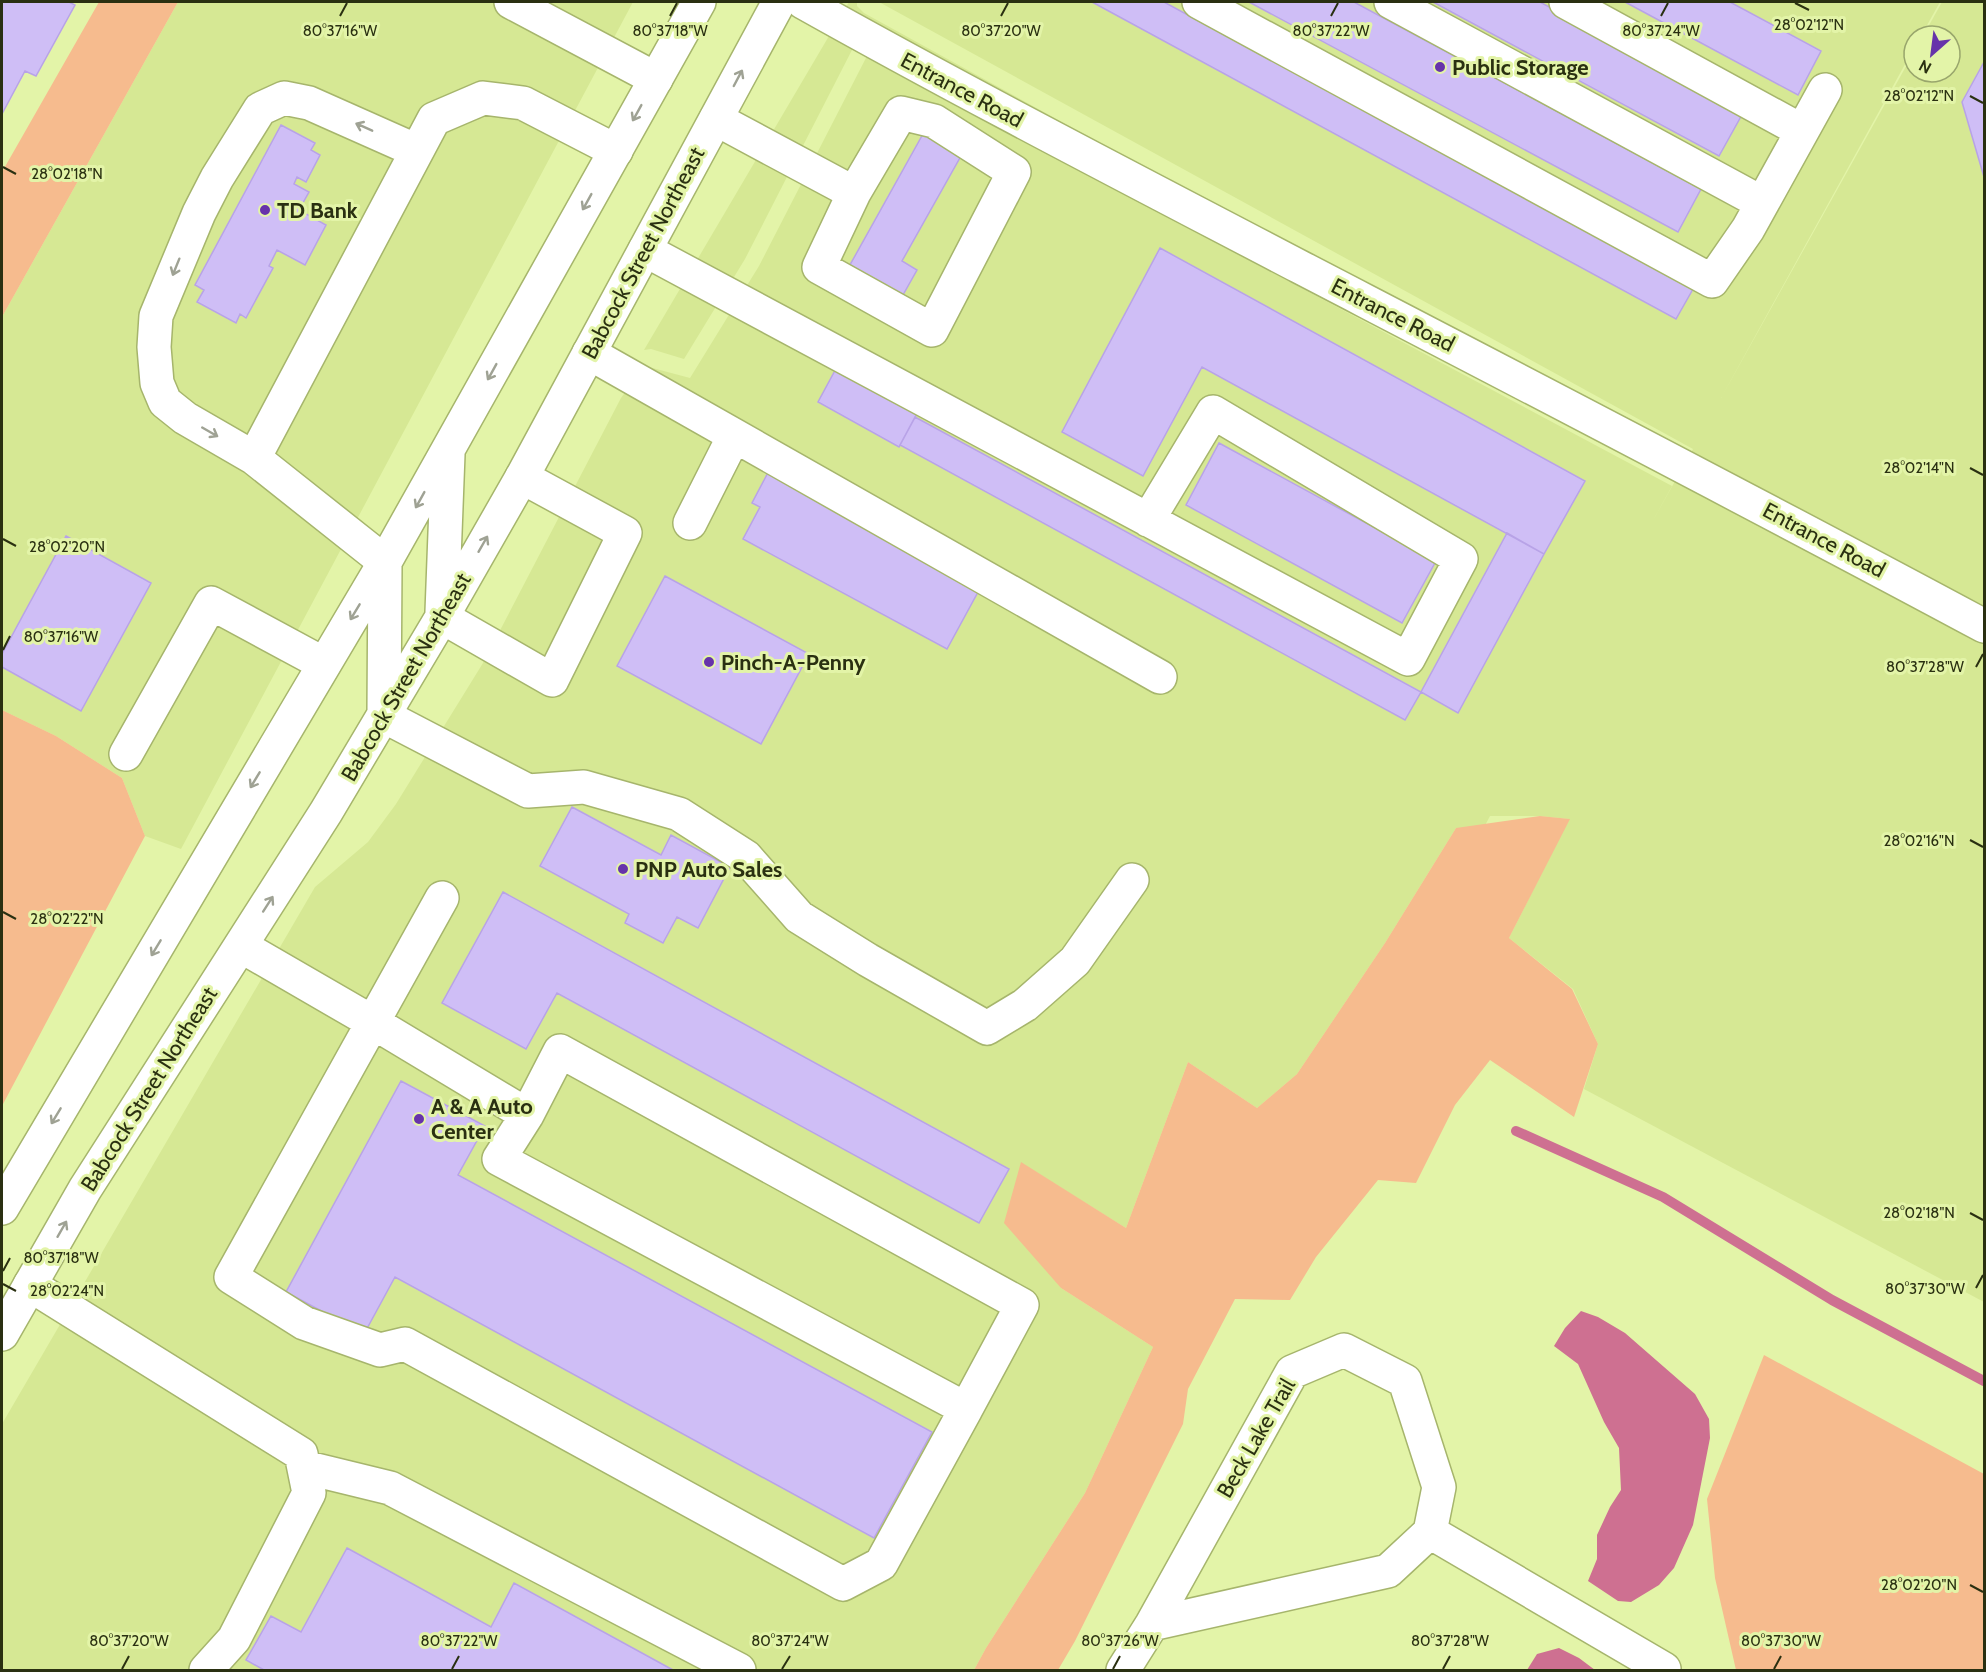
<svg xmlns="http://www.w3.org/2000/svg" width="1986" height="1672" font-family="Cabin,sans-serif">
<rect width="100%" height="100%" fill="#e3f4a8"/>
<path fill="#d6e894" d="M178,2h455l-452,847 -36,-13 -23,-58 -66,-42 -54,-26v-393z
M849,2h8v4l7,7 807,444 -818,-409 -108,211 -61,100 -33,-10 -7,1z
M879,2h1061l-19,34h-7v12l-193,350 193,-346v20h36v-36h-27l19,-34h42v1300l-400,-213 14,-45 -25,-55 -64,-51 60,-119 -29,-3h-50l-9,17 -25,-5 -71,115 -88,131 -40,34 -69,-46 -62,166 -105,-65 40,125 92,59 -68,146 -99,155 -12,22h-972v-246l313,-537 53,-45 28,-38 87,-141 138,-265 24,-32 45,12 69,-112 108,-210 805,430 -21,38 42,-75z"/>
<path fill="#f6bb8e" d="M99,2h79l-176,315v-145z
M2,710l54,26 66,42 23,58 -143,270z
M1540,816l30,3 -61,119 63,51 26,55 -24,73 -84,-57 -35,45 -39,78 -38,-3 -62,77 -26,43 -55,-1 -47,90 -5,35 -108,217 -17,29h-84l12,-22 99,-155 68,-146 -92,-59 -57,-65 17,-61 105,66 62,-166 69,46 40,-34 88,-131 71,-115z
M1764,1355l220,119v196h-248l-21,-92 -8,-79z"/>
<path fill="#ce7091" d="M1581,1311l17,6 27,16 70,61 14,25 1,19 -17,87 -19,43 -15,17 -28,17 -13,-1 -30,-20 9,-22v-24l13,-28 11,-17 -2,-42 -15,-26 -26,-58 -24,-18 11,-18z
M1559,1648l20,10 16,12h-68l10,-16z"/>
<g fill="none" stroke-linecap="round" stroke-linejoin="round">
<path stroke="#ce7091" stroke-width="10" d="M1516,1131l147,66 169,103 152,81"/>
</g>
<path fill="#cfbef6" stroke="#b8a3e7" stroke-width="1.5" d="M2,2h67l6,3 -39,71 -11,-5 -23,43z
M1092,2h72l529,287 -17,30z
M1249,2h105l347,187 -23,43z
M1433,2h107l204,109 -25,45z
M1625,2h105l91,49 -23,44z
M1984,62v115l-22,-75z
M281,125l34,18 -4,7 9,5 -14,27 -9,-5 -3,7 15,8 -10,18 27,15 -21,40 -28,-15 -8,16 4,2 -27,50 -6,-4 -4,9 -39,-21 7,-12 -9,-5z
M928,125l38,22 -64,114 15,9 -18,32 -53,-30z
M1160,248l425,233 -41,73 -342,-187 -59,109 -81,-44z
M838,365l81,45 -20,37 -81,-45z
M915,417l506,275 -16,28 -505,-275z
M1219,443l217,118 -34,62 -216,-118z
M772,465l212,116 -37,68 -204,-110 17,-32 -8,-4z
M1507,533l37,21 -86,159 -37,-21z
M66,536l85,47 -70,128 -79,-44v-13z
M665,576l144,78 -48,90 -144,-78z
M572,807l89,48 10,-20 59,32 -32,61 -21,-11 -14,26 -38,-20 4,-9 -89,-48z
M503,892l506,277 -30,54 -422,-230 -31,56 -84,-46z
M401,1081l84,45 -27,49 474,257 -58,106 -479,-261 -31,57 -78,-42z
M347,1548l144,79 23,-44 159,87h-409l-18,-10 25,-44 30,16z"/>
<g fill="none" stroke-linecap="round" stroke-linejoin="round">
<g stroke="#a6b56c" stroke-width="36">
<path id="minor" d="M511,2l145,77
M803,2c164,92 331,178 497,265 229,119 457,237 684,359
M1199,2l513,279 36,-52 77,-139
M1391,2l371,201
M1566,2l236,129
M716,119l138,74 -35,74 113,63 82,-158 -80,-51 -33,-8 -47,80
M645,250l763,409 53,-100 -248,-147 -65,108
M589,353l571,324
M254,458l-69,-40 -20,-16 -8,-19 -3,-36 2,-31 43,-103 18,-35 43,-69 24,-11 25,5 108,48
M690,523l44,-87
M385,562l-131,-104 180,-339 49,-21 40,5 93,48
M442,617l110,63 73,-147 -103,-56
M384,716l144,75 56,-4 95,27 67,43 53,60 69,43 119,68 38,-23 50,-44 57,-81
M126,754l85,-151 113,61
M442,898l-211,379 73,46 76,27 25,-6 438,240 38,-20 85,-155
M241,946l133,77 153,92
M560,1051l462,254 -56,104 -467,-250 28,-44z
M30,1285l271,169 8,39 -75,146 -28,31
M304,1467l86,21 349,182
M1430,1532l234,137
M1123,1670l29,-46 140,-252 52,-22 61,31 34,106 -9,45 -42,39 -236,53"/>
</g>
<g stroke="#a6b56c" stroke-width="36">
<path id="major" d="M442,612l6,-158
M384,713l1,-149
M2,1208l383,-646 314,-560
M2,1334l83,-145 241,-377 116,-195 80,-140 257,-475"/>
</g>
<use href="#minor" stroke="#fff" stroke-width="33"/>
<use href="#major" stroke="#fff" stroke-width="33"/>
</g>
<defs><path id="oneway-shaft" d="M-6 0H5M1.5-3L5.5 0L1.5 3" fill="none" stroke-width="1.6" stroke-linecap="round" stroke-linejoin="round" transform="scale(1.5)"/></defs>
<g stroke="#9fa294">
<use href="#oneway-shaft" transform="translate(738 78) rotate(-62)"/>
<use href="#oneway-shaft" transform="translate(637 113) rotate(119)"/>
<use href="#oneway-shaft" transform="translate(364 127) rotate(-156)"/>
<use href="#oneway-shaft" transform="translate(587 202) rotate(119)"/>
<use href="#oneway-shaft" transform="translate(176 267) rotate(112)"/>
<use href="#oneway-shaft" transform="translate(492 372) rotate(119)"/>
<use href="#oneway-shaft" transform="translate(210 432) rotate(30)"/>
<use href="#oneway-shaft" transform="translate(420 500) rotate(119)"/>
<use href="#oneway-shaft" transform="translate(483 544) rotate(-60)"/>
<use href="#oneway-shaft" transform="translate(355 612) rotate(121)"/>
<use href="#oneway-shaft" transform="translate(255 780) rotate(121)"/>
<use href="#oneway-shaft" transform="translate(268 904) rotate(-57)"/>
<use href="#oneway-shaft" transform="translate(156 948) rotate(121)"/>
<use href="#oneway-shaft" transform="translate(56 1116) rotate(121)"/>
<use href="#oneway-shaft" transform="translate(62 1229) rotate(-60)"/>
</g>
<path fill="none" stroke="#2a3011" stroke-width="2" d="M1795,3l14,7M340,16l7,-13M670,16l7,-13M1001,16l7,-13M1331,16l7,-13M1661,16l7,-13M1970,96l13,7M3,167l13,7M1970,468l13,7M3,539l13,7M3,650l7,-14M1976,667l7,-13M1970,840l13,7M3,912l13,7M1970,1213l13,7M3,1271l7,-13M3,1284l13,7M1976,1288l7,-13M1970,1585l13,7M122,1669l7,-13M452,1669l7,-13M782,1669l8,-13M1113,1669l7,-13M1443,1669l7,-13M1774,1669l7,-13"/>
<g fill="#63a" stroke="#e3f4a8" stroke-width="2">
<circle cx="1440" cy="67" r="6"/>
<circle cx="265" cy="210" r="6"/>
<circle cx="709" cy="662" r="6"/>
<circle cx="623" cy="869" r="6"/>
<circle cx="419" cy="1119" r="6"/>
</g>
<g text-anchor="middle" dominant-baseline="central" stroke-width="6" stroke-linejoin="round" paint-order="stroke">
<g font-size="22" font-weight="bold" fill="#2a3011" stroke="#e3f4a8" text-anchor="start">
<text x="1452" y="67">Public Storage</text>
<text x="277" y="210">TD Bank</text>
<text x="721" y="662">Pinch-A-Penny</text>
<text x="635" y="869">PNP Auto Sales</text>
<text x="431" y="1106">A &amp; A Auto<tspan x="431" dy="25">Center</tspan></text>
</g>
<g font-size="22" fill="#2a3011" stroke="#e3f4a8">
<text transform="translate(962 90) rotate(28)">Entrance Road</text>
<text transform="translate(643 253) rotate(-62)">Babcock Street Northeast</text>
<text transform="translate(1393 315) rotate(27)">Entrance Road</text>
<text transform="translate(1824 540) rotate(28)">Entrance Road</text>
<text transform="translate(406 677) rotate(-60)">Babcock Street Northeast</text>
<text transform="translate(149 1089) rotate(-58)">Babcock Street Northeast</text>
<text transform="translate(1256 1438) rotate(-60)">Beck Lake Trail</text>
</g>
</g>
<g font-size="15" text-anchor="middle" fill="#2a3011" stroke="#e3f4a8" stroke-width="6" stroke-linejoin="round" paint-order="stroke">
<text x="1809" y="30">28°02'12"N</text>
<text x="340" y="36">80°37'16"W</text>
<text x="670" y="36">80°37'18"W</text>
<text x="1001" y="36">80°37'20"W</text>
<text x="1331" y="36">80°37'22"W</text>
<text x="1661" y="36">80°37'24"W</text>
<text x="1919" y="101">28°02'12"N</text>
<text x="67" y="179">28°02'18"N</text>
<text x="1919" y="473">28°02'14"N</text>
<text x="67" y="552">28°02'20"N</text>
<text x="61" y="642">80°37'16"W</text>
<text x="1925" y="672">80°37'28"W</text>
<text x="1919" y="846">28°02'16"N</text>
<text x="67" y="924">28°02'22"N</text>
<text x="1919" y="1218">28°02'18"N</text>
<text x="61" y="1263">80°37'18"W</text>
<text x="1925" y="1294">80°37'30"W</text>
<text x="67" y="1296">28°02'24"N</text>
<text x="1919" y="1590">28°02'20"N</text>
<text x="129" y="1646">80°37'20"W</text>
<text x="459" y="1646">80°37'22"W</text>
<text x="790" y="1646">80°37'24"W</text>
<text x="1120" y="1646">80°37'26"W</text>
<text x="1450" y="1646">80°37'28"W</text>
<text x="1781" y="1646">80°37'30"W</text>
</g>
<rect width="1986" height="1672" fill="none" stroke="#2a3011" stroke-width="6"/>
<g transform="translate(1932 54) rotate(208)"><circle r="28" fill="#e3f4a8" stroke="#99a66c" stroke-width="1.5"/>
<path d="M0-4.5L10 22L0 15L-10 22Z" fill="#6633aa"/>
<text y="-9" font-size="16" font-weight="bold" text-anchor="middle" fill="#2a3011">N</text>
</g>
</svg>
